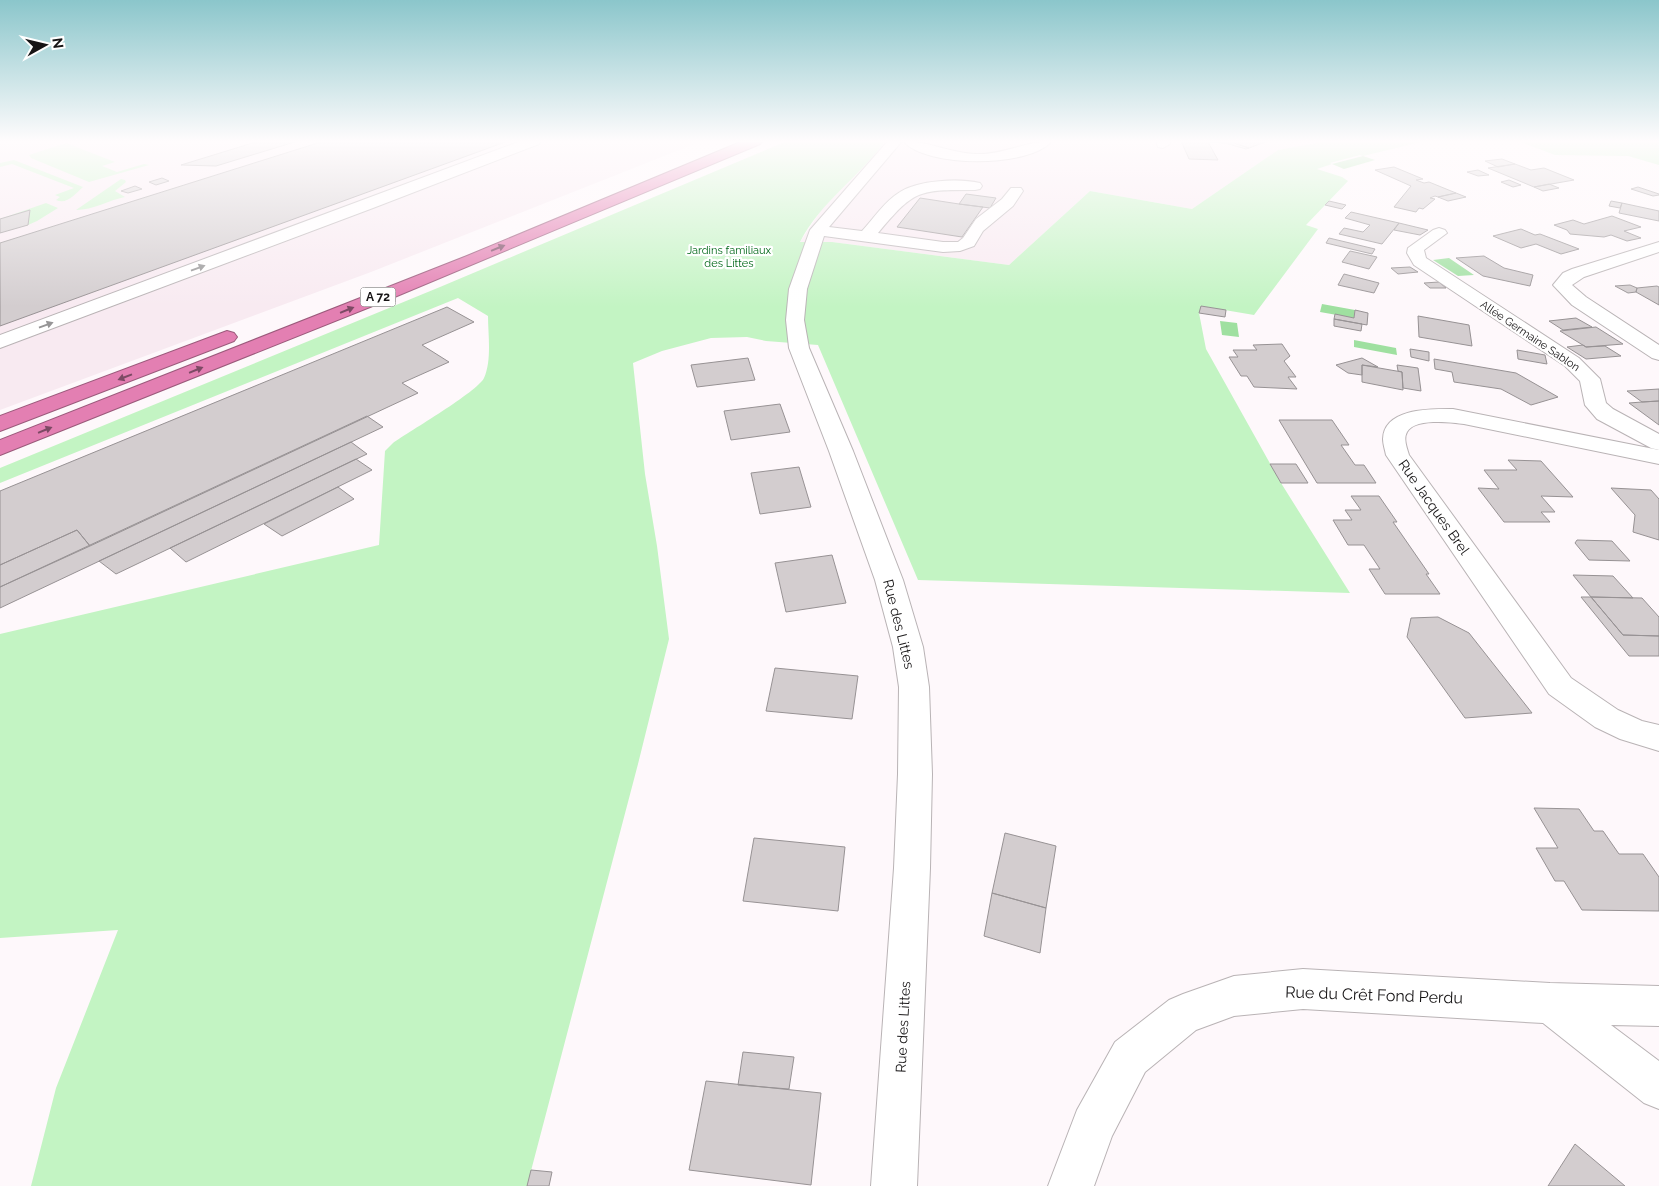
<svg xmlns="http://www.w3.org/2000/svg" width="1659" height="1186" font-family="Raleway,sans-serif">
<rect width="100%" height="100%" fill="#fef8fb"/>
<path fill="#f8eaf1" d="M0,141h702l-331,131 -371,138z
M885,141h442l-49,9 -86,59 -102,-18 -81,74 -177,-23h-32l22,-33 41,-42z"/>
<path fill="#c3f4c3" d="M787,141h98c-25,36 -65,61 -85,101h32l177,23 81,-74 102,18 86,-59 49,-9h98l-62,15 -3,-1 -30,8 2,1 -15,5 25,8 6,4 -42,44 12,4 -64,86 -53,-9 -2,7 7,36 75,134 69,110 -432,-13 -100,-235 -52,-4 -19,-4 -36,1 -49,13 -29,12 12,111 12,72 12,93 -31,125 -111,422h-496l25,-98 62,-158 -118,8v-304l379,-89 6,-94 8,-8c17,-12 84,-51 91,-65 8,-18 4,-43 4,-62l-30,-18 -458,185v-15l440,-181z
M1518,141h141v24l-31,-9 -73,-1z
M66,143l49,19 -13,4 15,6 27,-8 5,1 -60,17 -58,-24 -2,-3z
M14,160l69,27c-8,7 -16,18 -27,13l4,-3 -5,-2 19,-7 -62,-24 -12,3v-4z
M121,179l4,1 1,2 -11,9 10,6c-16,3 -32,13 -49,13z
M46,203l12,5 -21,13 -9,4 2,-15 -30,9z"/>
<path fill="#9fe0a0" d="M1363,156l12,4 -31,9 -12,-5z
M1449,258l25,17 -16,1 -25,-16z
M1322,304l33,6 -1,8 -34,-6z
M1220,321l17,2 2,14 -17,-2z
M1354,340l42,8 1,7 -43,-8z"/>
<path fill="#d3cdcf" stroke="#979294" d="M259,141h39l-82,25 -35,-1z
M324,141h184l-508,185v-83z
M1181,141h29l-2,1 10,18 -29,-1z
M1228,141l21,7 -3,1 -21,-6 -17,-1z
M1228,141h40l-19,7z
M1502,159l13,5 -17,3 -13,-6z
M1515,164l16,6 13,-2 30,12 -40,7 -46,-19z
M1394,167l29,12 -7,1 8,3 5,-1 27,11 -18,4 -3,-1 -5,2 5,1 -12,10 -4,-1 -3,4 -22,-5 17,-21 -36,-16z
M1478,170l11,5 -11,1 -11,-4z
M162,178l7,3 -13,4 -7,-3z
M1509,180l12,5 -8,2 -12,-5z
M1549,184l10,4 -16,3 -9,-4z
M135,186l7,3 -14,4 -7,-2z
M1638,187l21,7v1l-6,1 -22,-7z
M1456,193l10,4 -18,4 -10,-4z
M966,194l30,4 -6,10 -31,-4z
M920,198l39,6 24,3 -21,30 -65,-10z
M1329,201l17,4 -4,4 -17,-4z
M1611,201l11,2 -2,5 -11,-2z
M1622,203l37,8v10l-40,-8z
M30,210l-2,15 -28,8v-14z
M1351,212l48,11 -17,21 -43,-10 5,-6 19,4 7,-7 -25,-7z
M1612,216l29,11 -17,4 17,7 -14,3 -16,-6 -7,2 -34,-3 -3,-4 -13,-5 19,-5 11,4z
M1399,223l29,7 -8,5 -26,-5z
M1521,229l14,6 5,-1 39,15 -18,5 -25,-10 -15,4 -28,-12z
M1329,238l46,11 -3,5 -46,-11z
M1350,251l27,6 -8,12 -27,-7z
M1484,256l20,12 29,7 -3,11 -47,-10 -27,-18z
M1410,267l8,5 -20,2 -7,-6z
M1344,274l35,9 -5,10 -36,-8z
M1439,282l7,6h-16l-6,-5z
M1630,285l7,3 -1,4 -8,1 -13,-7z
M1657,286l2,1v18l-23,-13 1,-4z
M1201,306l25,4 -1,7 -26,-4z
M447,307l27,15 -52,23 27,17 -47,21 16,10 -328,153 -13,-16 -77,35v-74z
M1355,310l13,3 -1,12 -33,-6 1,-5 19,4z
M1418,316l51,9 3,21 -53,-9z
M1576,318l16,9 -29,3 -14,-9z
M1334,319l28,5 -1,7 -27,-5z
M1596,327l27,17 -37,3 -26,-16z
M1282,344l8,12 -6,5 12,16h-8l9,12 -43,-2 -7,-11h-6l-12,-19h9l-5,-7h24l-4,-5z
M1583,345l3,2 19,-1 16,10 -35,3 -19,-12z
M1410,349l19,3v9l-18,-4z
M1517,350l28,5 2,9 -29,-5z
M748,358l7,22 -58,7 -6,-22z
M1362,358l16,9 -16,-2v10l-14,-2 -12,-8z
M1434,359l82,14 42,24 -27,8 -30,-16 -47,-7 -2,-10 -17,-3z
M1362,365l40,7 1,18 -41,-8z
M1397,365l21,3 3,23 -18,-3 -1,-16 -4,-1z
M1659,389v12l-17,1 -15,-11z
M1659,401v24l-30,-22 13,-1z
M780,404l10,28 -59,8 -7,-29z
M367,416l16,11 -383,181v-21z
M1279,420h53l17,25h-8l14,20h9l12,18h-59z
M351,442l16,12 -251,120 -17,-13z
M356,459l16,11 -186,92 -16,-14z
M1508,460l33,1 32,36 -32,-1 14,16h-14l9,10h-46l-26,-34 21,1 -15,-19h33z
M1270,464h26l12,19h-27z
M799,467l12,40 -51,7 -9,-41z
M338,487l16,12 -72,37 -18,-12z
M1611,488l40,2 8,9v41l-26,-8 2,-17z
M1351,496h28l18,26h-4l36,52h-3l14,20h-55l-16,-25h11l-16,-24h-16l-15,-25h19l-7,-10h16z
M77,530l13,16 -90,41v-22z
M1577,540l35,1 18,20 -41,-1 -14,-17z
M832,555l14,48 -60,9 -11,-49z
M1573,575l40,1 20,22 -42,-1z
M1581,597h10l32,38 36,1v20h-30z
M1591,597l51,1 17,19v19l-36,-1z
M1438,617l31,16 63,80 -67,5 -58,-81 4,-19z
M775,668l83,8 -6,43 -86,-8z
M1534,808l45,1 15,22h9l16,23h24l16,23v34l-77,-1 -18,-29h-9l-19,-33h22z
M1005,833l51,13 -10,62 -54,-15z
M754,838l91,9 -7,64 -95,-10z
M992,893l54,15 -6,45 -56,-17z
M743,1052l51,5 -5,32 -51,-4z
M706,1081l115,12 -10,92 -122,-15z
M1575,1144l50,42h-77z
M531,1170l21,2 -3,14h-22z"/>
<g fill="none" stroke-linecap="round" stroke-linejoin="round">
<g stroke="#b9b3b5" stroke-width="2">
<path id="minor" d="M521,141h20l-2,3 -166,64 -373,140v-13z
M888,141h14l-73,86 33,4c12,-13 23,-30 38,-39 18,-12 59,-14 80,-9l2,3 -2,3 -5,1c-57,0 -60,-1 -97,43l65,9h15l5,-4 13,-19 26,-20 9,-11h10l2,3 -10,15 -30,25 -9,15 -14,5 -17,1 -119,-16 -17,53 -3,31 5,28 44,103 50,129 20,67 6,40 3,87 -2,94 -13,318h-46l23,-318 4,-94 1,-87 -6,-40 -18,-67 -46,-129 -40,-103 -3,-28 3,-31 21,-59z
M903,141c25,0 47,12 73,13 27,1 50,-13 76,-13 -23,27 -126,27 -149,0z
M1156,141h14v3l-7,4 -5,-1z
M1439,228l6,2 2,3 -23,17 2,8 153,100 21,21 6,24 7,6 46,25v16l-8,-2 -54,-29 -12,-14 -5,-24 -15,-15 -151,-101 -7,-12 1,-5 25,-18z
M1659,242v10l-75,25 -12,8 14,12 73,48v15l-7,-2 -80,-53 -19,-20 10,-12 9,-4z
M1453,409l206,41v14l-195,-40c-13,-2 -50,-6 -57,8 -4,7 0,16 2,23l162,223 47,32 24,11 17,4v26l-39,-12 -25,-12 -46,-33 -163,-239c-1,-5 -3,-11 -3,-16 1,-31 47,-30 70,-30z
M1303,969l247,14 109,3v40l-48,-1 48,36v48l-15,-6 -101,-80 -240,-14 -69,7 -38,14 -51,42 -33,64 -18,50h-46l29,-76 38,-68 54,-42 14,-6 51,-18z"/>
</g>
<g stroke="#9b5a7b" stroke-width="2">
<path id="highway" d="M743,141h19l-2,3 -375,157 -385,154v-15l467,-184z
M227,331l7,2 3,4 -3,4 -234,90v-15z"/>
</g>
<use href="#minor" fill="#fff" fill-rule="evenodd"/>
<use href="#highway" fill="#e37fb2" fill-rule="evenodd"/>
</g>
<defs><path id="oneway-solid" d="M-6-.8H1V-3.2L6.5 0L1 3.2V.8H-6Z" transform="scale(1.25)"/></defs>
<g fill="#7c4a64">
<use href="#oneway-solid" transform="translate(498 248) rotate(-22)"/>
<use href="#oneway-solid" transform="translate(347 310) rotate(-22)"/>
<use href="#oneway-solid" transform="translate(196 370) rotate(-22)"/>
<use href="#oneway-solid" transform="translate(125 377) rotate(159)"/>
<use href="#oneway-solid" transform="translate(45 430) rotate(-22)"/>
</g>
<g fill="#969596">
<use href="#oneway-solid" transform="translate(198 268) rotate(-20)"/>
<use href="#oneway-solid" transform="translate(46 325) rotate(-20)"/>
</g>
<linearGradient id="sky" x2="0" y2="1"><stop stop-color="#8bc6cb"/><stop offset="0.46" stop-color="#fffcfd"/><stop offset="1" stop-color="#fffcfd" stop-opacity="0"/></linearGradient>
<rect width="1659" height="307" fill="url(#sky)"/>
<g text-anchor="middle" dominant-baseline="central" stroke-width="4.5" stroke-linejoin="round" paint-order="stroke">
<g font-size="11" fill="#026819" stroke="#fff">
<text x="729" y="250">Jardins familiaux<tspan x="729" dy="13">des Littes</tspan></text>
</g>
<g font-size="11" fill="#161415" stroke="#fff">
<text transform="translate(1530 336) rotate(34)">Allée Germaine Sablon</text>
</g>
<rect fill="#fff" stroke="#5c5a5b" stroke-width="1" x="360.5" y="287.5" width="35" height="19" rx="4"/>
<g font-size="12" font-weight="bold" fill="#161415">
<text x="378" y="297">A 72</text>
</g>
<g font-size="14" fill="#161415" stroke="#fff">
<text transform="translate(1434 507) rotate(55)">Rue Jacques Brel</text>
<text transform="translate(899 624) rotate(76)">Rue des Littes</text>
<text transform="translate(903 1027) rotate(-87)">Rue des Littes</text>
</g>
<g font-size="16" fill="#161415" stroke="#fff">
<text transform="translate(1374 995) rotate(2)">Rue du Crêt Fond Perdu</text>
</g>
</g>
<g transform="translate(45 45) rotate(82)" stroke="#ffffff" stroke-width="4" paint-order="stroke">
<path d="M0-4L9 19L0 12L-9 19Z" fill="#161415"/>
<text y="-8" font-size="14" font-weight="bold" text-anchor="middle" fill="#161415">N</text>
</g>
</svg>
